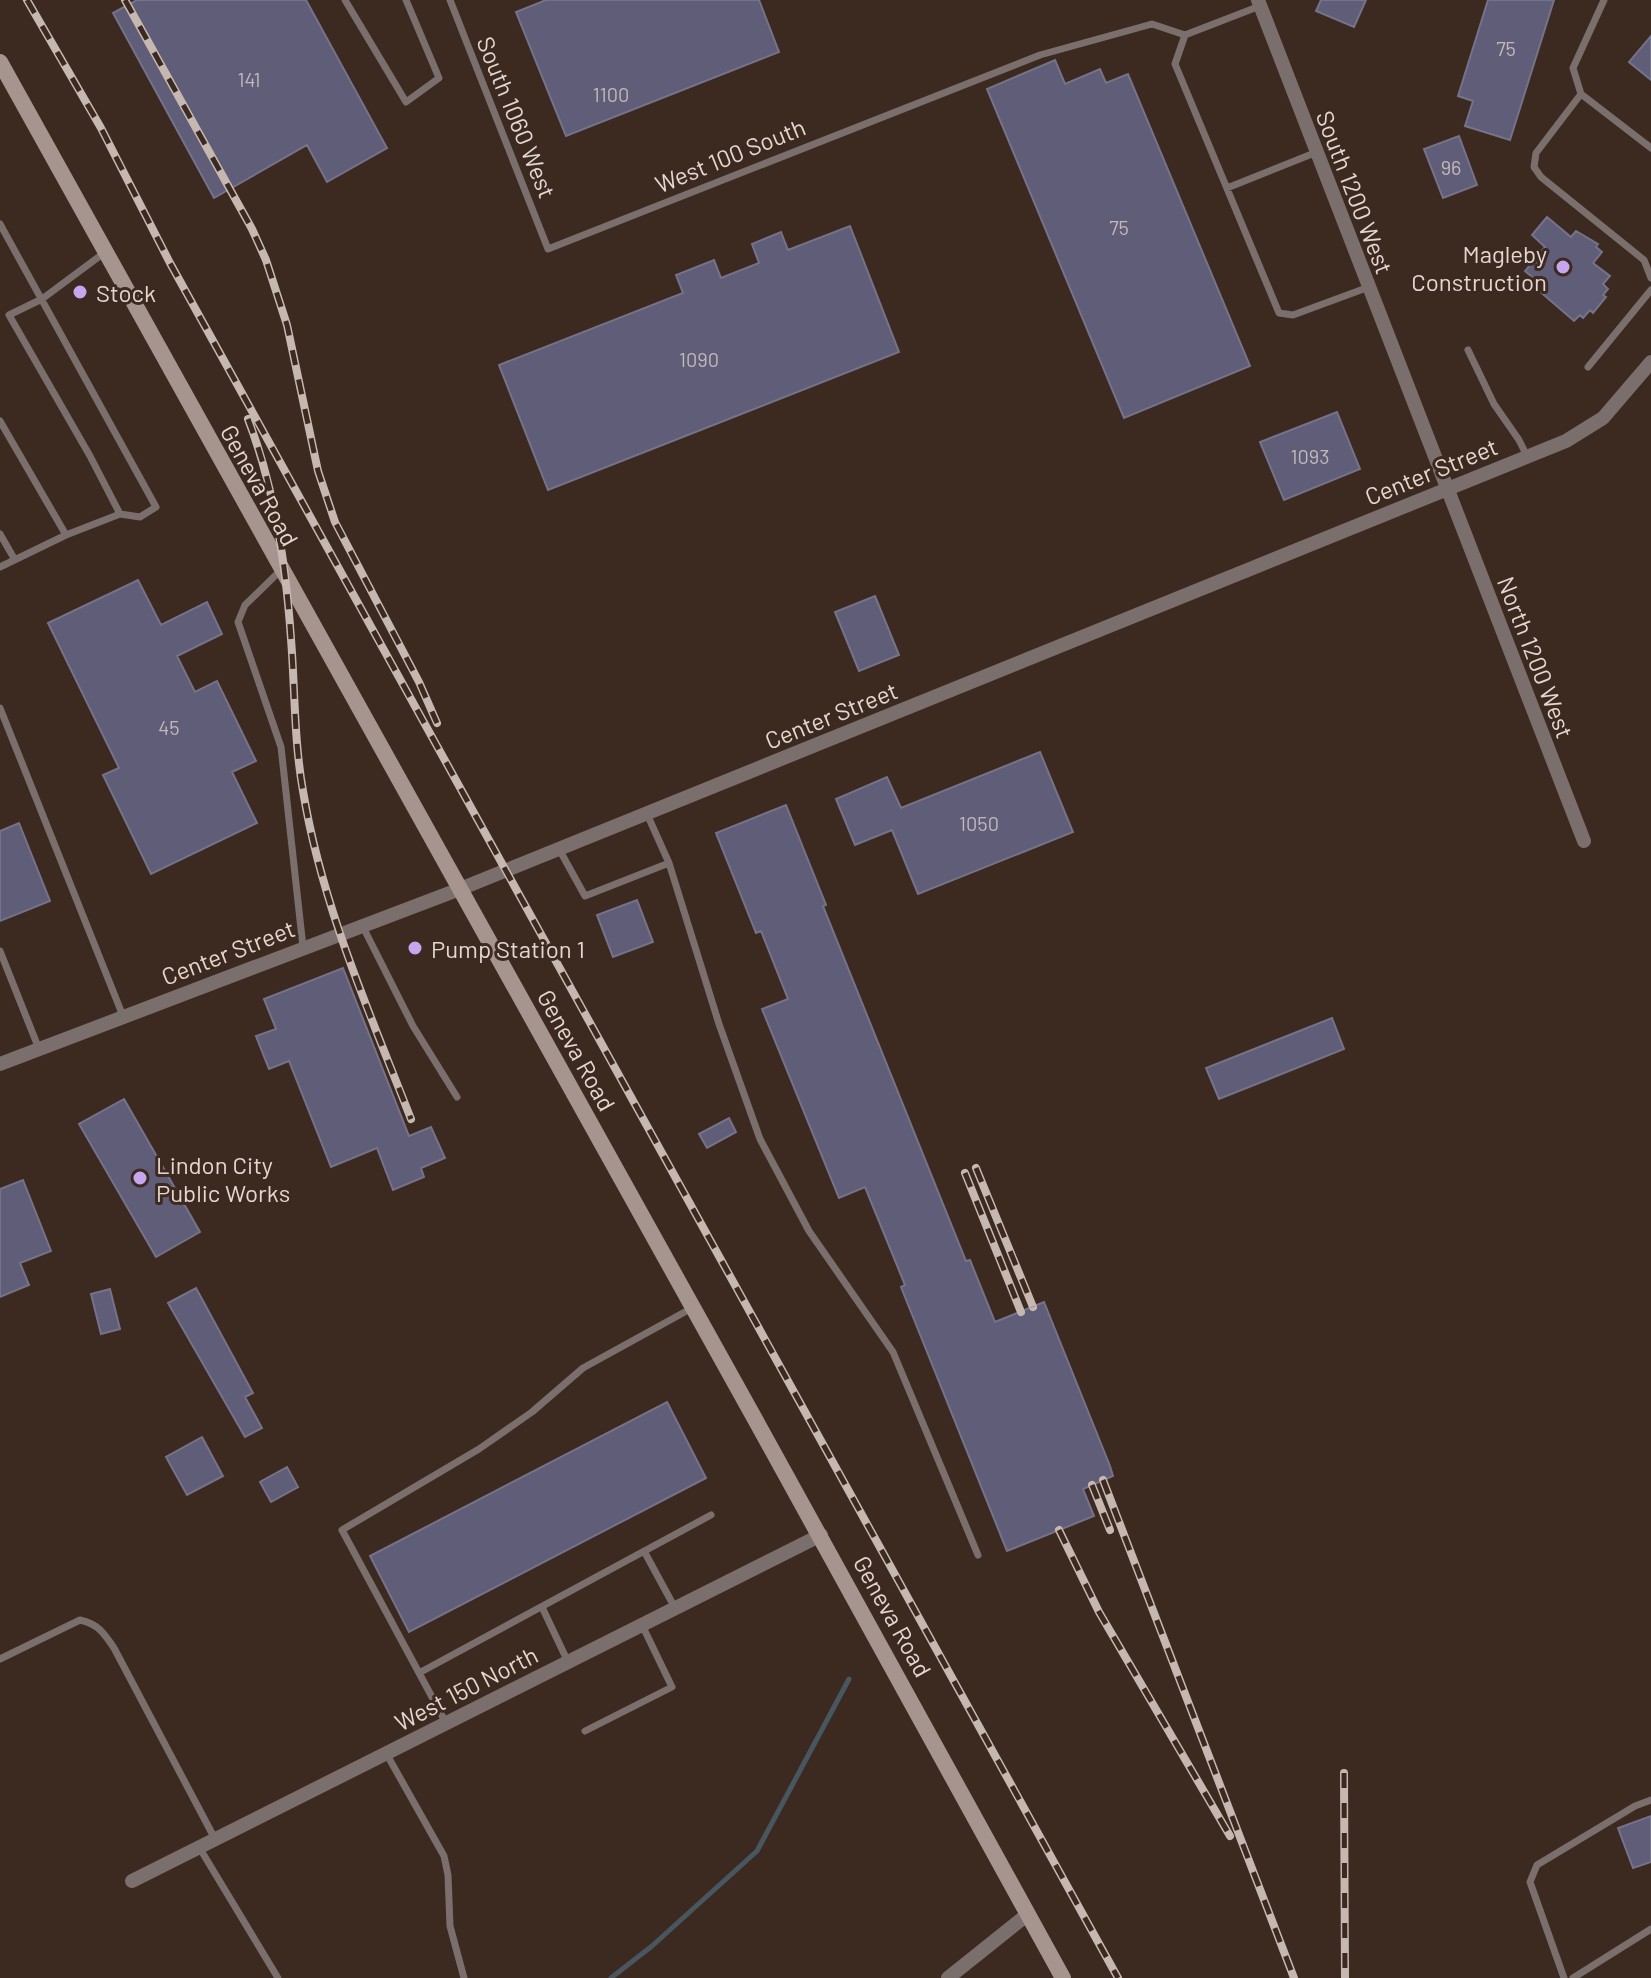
<svg xmlns="http://www.w3.org/2000/svg" width="1651" height="1978" font-family="Barlow,sans-serif">
<rect width="100%" height="100%" fill="#3c2920"/>
<g fill="none" stroke-linecap="round" stroke-linejoin="round">
<path stroke="#48575f" stroke-width="5" d="M611,1978l41,-32 105,-95 92,-172"/>
</g>
<path fill="#5f5d77" stroke="#757389" stroke-width="2" d="M137,0h169l81,148 -60,34 -20,-37 -93,53 -101,-185z
M546,0h213l20,52 -213,84 -50,-124z
M1321,0h45l-12,27 -38,-16z
M1488,0h66l-44,140 -45,-14 8,-25 -15,-5z
M1651,36v44l-22,-18z
M1055,60l10,24 35,-15 6,14 22,-9 122,292 -126,52 -137,-329z
M1459,136l18,49 -34,13 -19,-49z
M1547,217l24,20 5,-6 22,13 -2,3 6,5 -9,11 17,13 -7,8 5,5 -5,6 3,2 -13,16 -3,-3 -7,8 -3,-3 -6,6 -45,-39 3,-5 -7,-6 20,-24 -13,-12z
M850,226l49,126 -351,138 -49,-125 184,-72 -7,-18 38,-15 7,18 38,-15 -7,-19 29,-12 7,18z
M1337,412l23,57 -76,31 -24,-58z
M138,580l23,45 46,-23 15,32 -45,22 18,36 22,-11 39,80 -24,11 25,51 -106,51 -48,-99 16,-7 -71,-145z
M875,596l24,59 -40,16 -24,-59z
M1040,752l33,80 -155,62 -26,-64 -37,15 -19,-46 51,-22 14,31z
M786,805l40,100 -3,1 143,355 4,-1 25,62 49,-20 66,164 3,10 -30,13 11,27 -87,35 -106,-264 4,-2 -40,-98 -26,11 -77,-189 26,-10 -27,-68 -5,2 -40,-100z
M19,823l31,78 -50,20v-90z
M637,900l16,42 -40,15 -16,-42z
M343,968l66,168 22,-9 14,31 -24,10 3,9 -31,13 -16,-42 -46,19 -42,-106 -20,8 -13,-33 20,-7 -12,-30z
M1332,1018l12,31 -125,50 -13,-31z
M124,1099l76,133 -44,25 -77,-133z
M729,1118l7,14 -29,16 -8,-14z
M23,1180l28,71 -31,12 9,22 -29,12v-108z
M196,1288l57,105 -8,4 17,31 -17,9 -77,-134z
M110,1289l10,40 -19,5 -10,-40z
M667,1402l39,76 -297,154 -39,-76z
M202,1437l21,39 -36,19 -21,-38z
M287,1467l11,20 -27,15 -11,-20z
M1651,1816v46l-18,6 -15,-40z"/>
<g fill="none" stroke-linecap="round" stroke-linejoin="round">
<path stroke="#7a6f6c" stroke-width="7" d="M345,0l61,102 33,-24 -33,-78
M450,0l98,249 492,-194 112,-31 33,11
M1604,0l-31,68 8,26 70,54
M1260,6l-75,29 -10,29 104,249 14,2 76,-28
M1581,94l-45,59 -2,14 7,10 103,83 7,18
M1227,188l90,-36
M0,224l156,283 -16,10 -20,-3
M1468,350l26,54 25,36 8,16
M1588,367l63,-77
M0,421l66,114
M0,534l15,26
M0,567l66,-32 54,-21 -30,-58 -81,-141 33,-16 62,-46
M280,571l-35,34 -7,17 43,125 22,200
M0,708l123,308
M647,814l22,49 50,161 41,115 49,92 84,121 85,203
M559,849l26,47 84,-33
M362,925l51,101 44,71
M0,951l39,98
M644,1551l31,57
M542,1607l26,55
M0,1659l80,-39c18,4 24,13 34,28l101,191
M419,1673l292,-158
M446,1723l-104,-193 137,-81 53,-37 51,-44 109,-60
M585,1731l87,-44 -30,-62
M386,1753l58,103 4,19 2,51 14,52
M199,1847l79,131
M1564,1978l-34,-96 7,-17 98,-59 16,-6
M1573,1978l78,-49"/>
<path stroke="#7a6f6c" stroke-width="14" d="M1258,0l326,841
M0,1064l460,-175 1106,-448 37,-23 48,-56
M132,1881l689,-346
M948,1978l80,-64"/>
<path stroke="#a6948e" stroke-width="16" d="M0,62c353,640 713,1275 1063,1916"/>
<g stroke="#c6b8b1" stroke-width="8">
<path id="rail" d="M27,0l74,128 69,135 948,1715
M125,0l127,229 14,31 21,65 31,146 17,51 84,160 18,41
M248,419c27,70 38,146 43,220 4,50 3,102 12,152 19,115 66,220 108,328
M976,1168l57,139
M965,1173l56,139
M1103,1480l191,498
M1092,1485l18,45
M1059,1530l40,82 131,224
M1344,1773l1,205"/>
</g>
<use href="#rail" stroke="#3c2920" stroke-width="5" stroke-dasharray="15" stroke-linecap="butt"/>
</g>
<g fill="#c8a6ef" stroke="#3c2920" stroke-width="3">
<circle cx="1563" cy="267" r="8"/>
<circle cx="80" cy="292" r="8"/>
<circle cx="415" cy="948" r="8"/>
<circle cx="140" cy="1178" r="8"/>
</g>
<g text-anchor="middle" dominant-baseline="central" stroke-width="6" stroke-linejoin="round" paint-order="stroke">
<g font-size="20" fill="#c3b8ba">
<text x="1506" y="48">75</text>
<text x="249" y="79">141</text>
<text x="611" y="94">1100</text>
<text x="1451" y="167">96</text>
<text x="1119" y="227">75</text>
<text x="699" y="359">1090</text>
<text x="1310" y="456">1093</text>
<text x="169" y="727">45</text>
<text x="979" y="823">1050</text>
</g>
<g font-size="24" fill="#e4d7d1" stroke="#3c2920">
<text transform="translate(517 117) rotate(68)">South 1060 West</text>
<text transform="translate(730 155) rotate(-22)">West 100 South</text>
<text transform="translate(1355 192) rotate(69)">South 1200 West</text>
<text transform="translate(1431 471) rotate(-22)">Center Street</text>
<text transform="translate(260 485) rotate(61)">Geneva Road</text>
<text transform="translate(1536 657) rotate(69)">North 1200 West</text>
<text transform="translate(831 715) rotate(-22)">Center Street</text>
<text transform="translate(228 952) rotate(-21)">Center Street</text>
<text transform="translate(577 1050) rotate(61)">Geneva Road</text>
<text transform="translate(893 1616) rotate(61)">Geneva Road</text>
<text transform="translate(466 1688) rotate(-27)">West 150 North</text>
</g>
<g font-size="24" fill="#e4d7d1" stroke="#3c2920" text-anchor="start">
<text x="1547" y="253" text-anchor="end">Magleby<tspan x="1547" dy="28">Construction</tspan></text>
<text x="96" y="292">Stock</text>
<text x="431" y="948">Pump Station 1</text>
<text x="156" y="1164">Lindon City<tspan x="156" dy="28">Public Works</tspan></text>
</g>
</g>
</svg>
